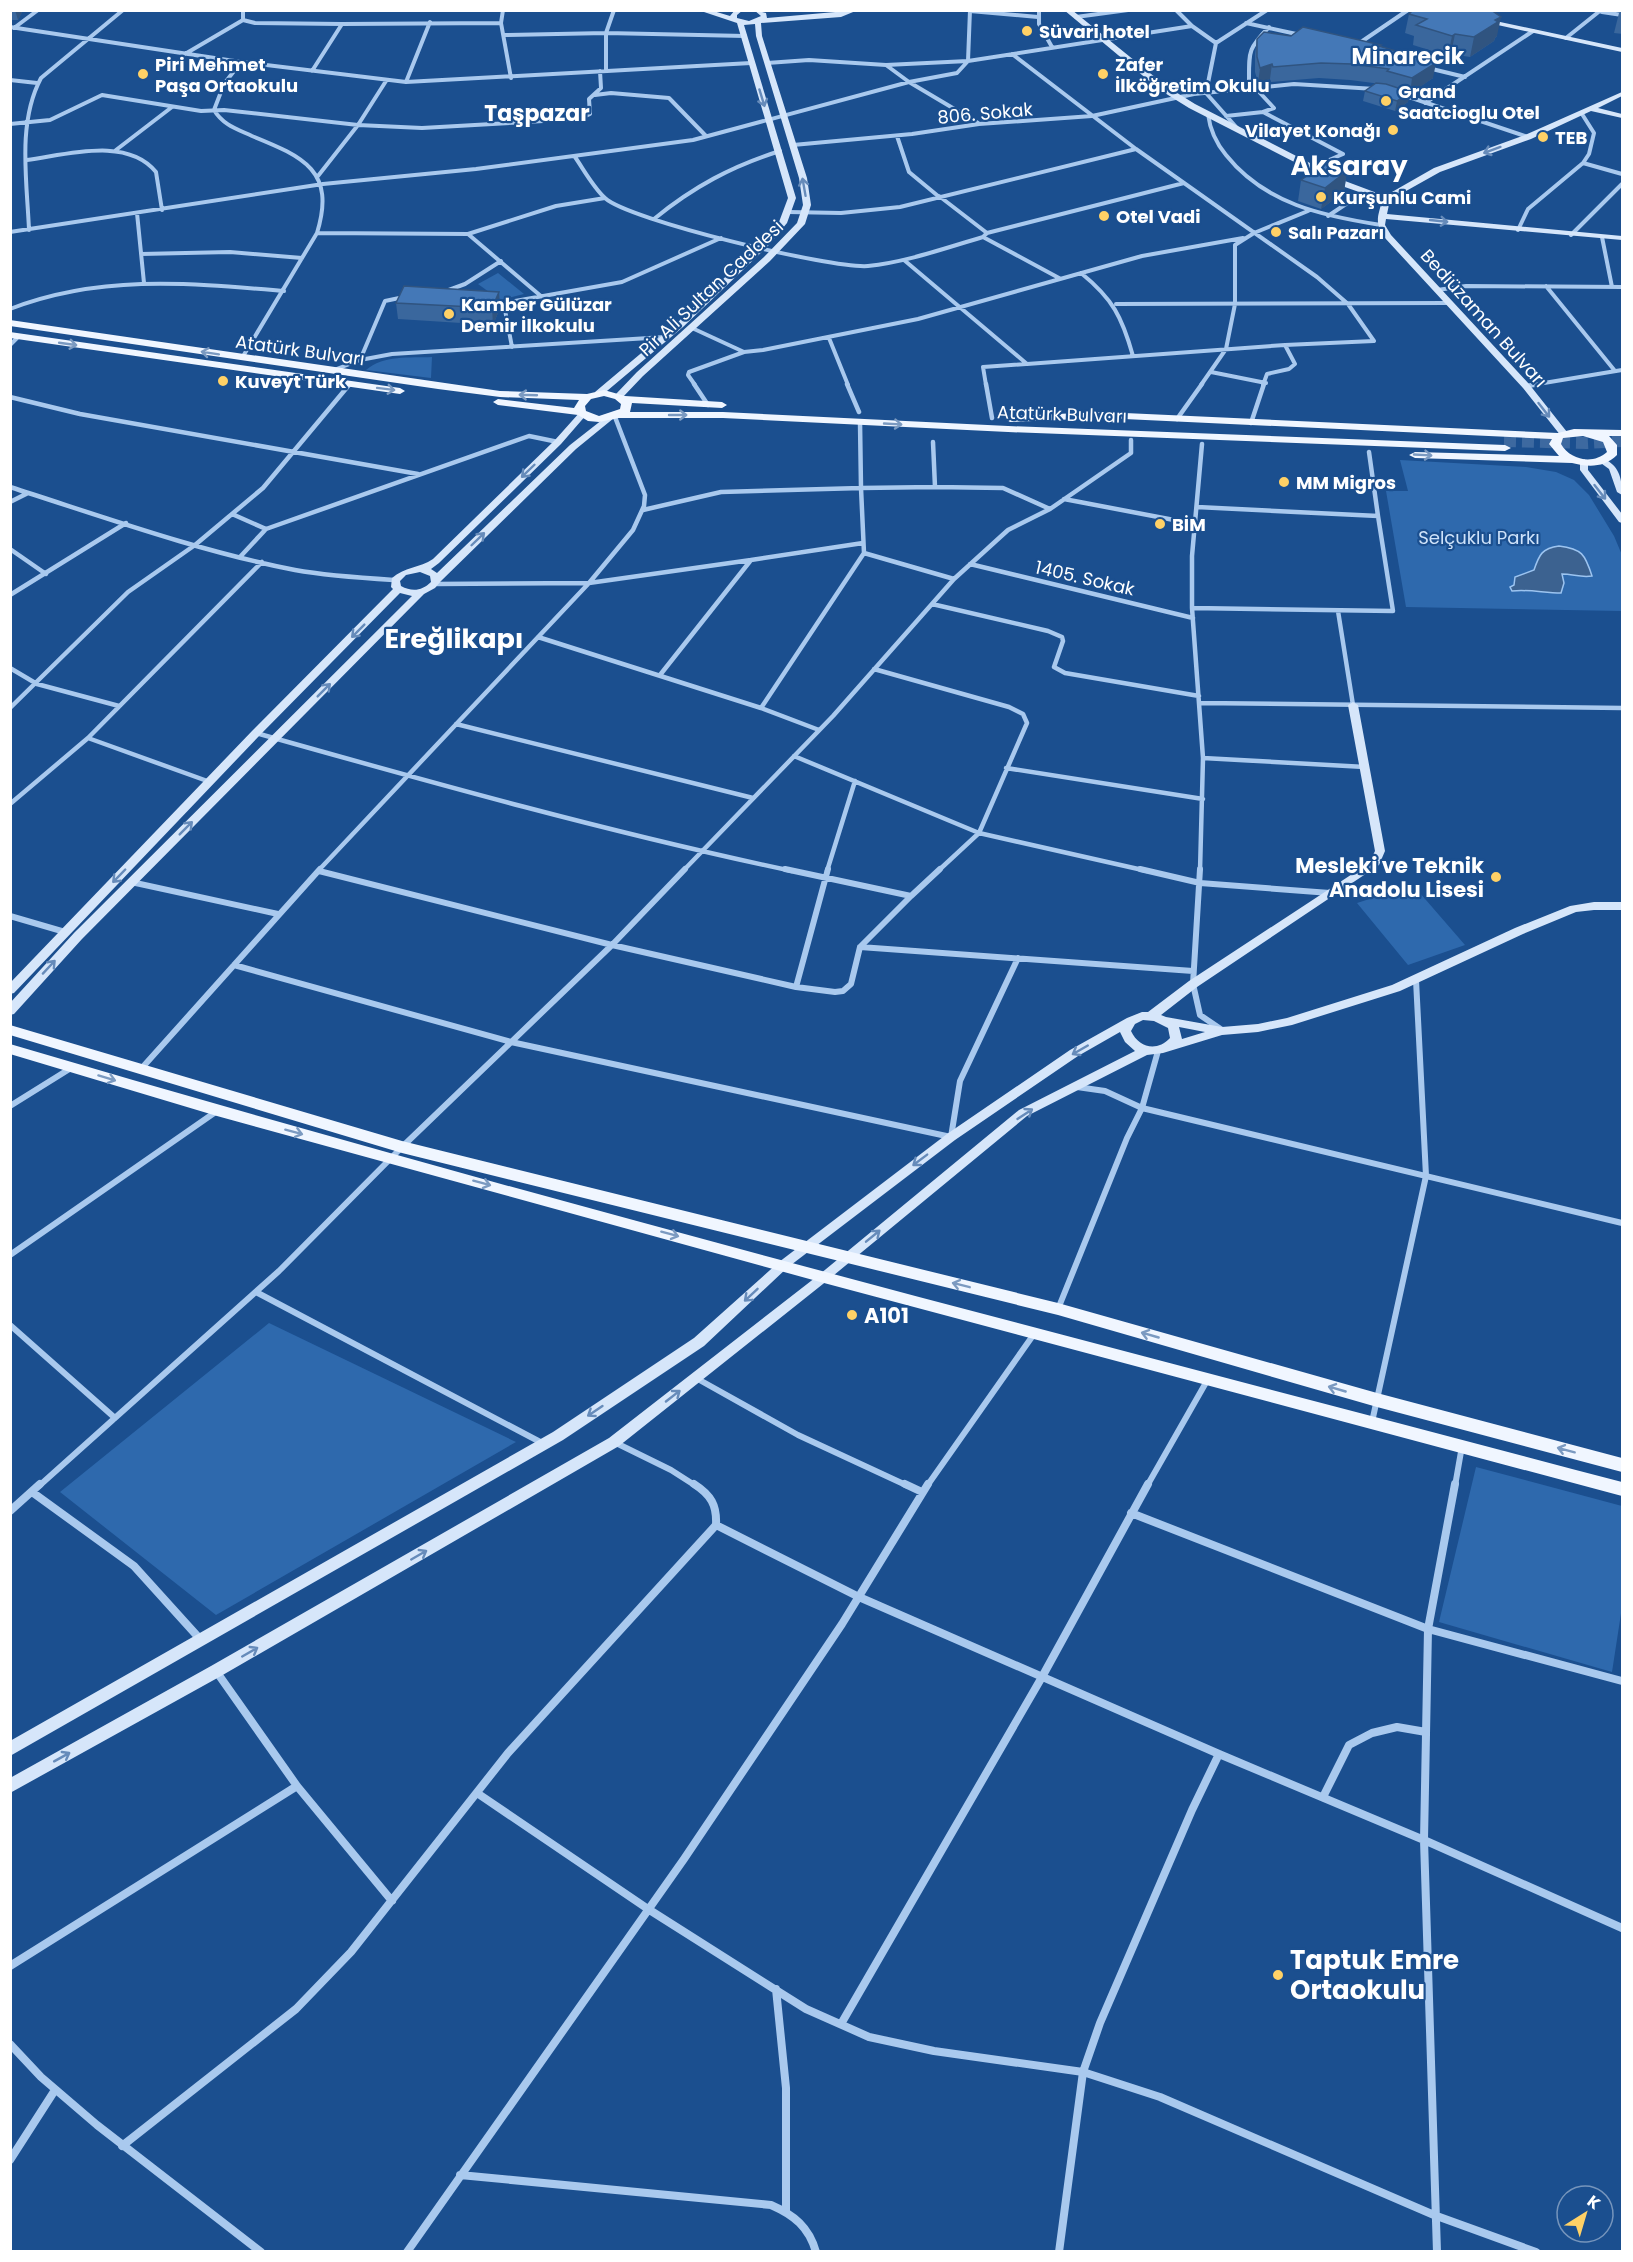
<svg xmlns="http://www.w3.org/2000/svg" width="1633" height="2262" font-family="Poppins,sans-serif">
<rect width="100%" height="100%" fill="#1b4f8f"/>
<path fill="#2e69ad" d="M498,273l26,21 -24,6 -22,-16z
M432,357l-1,21 -65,-8c17,-15 44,-12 66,-13z
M1400,460l126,7 30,5 18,8 15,15 25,41 8,19v56l-216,-4 -20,-116h22z
M1413,885l52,60 -57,20 -51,-62z
M269,1323l247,119 -300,173 -156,-123z
M1476,1467l146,39v101l-10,65 -173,-50z"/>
<path fill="#3c6290" stroke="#9cc4f0" stroke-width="1.5" d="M1559,546c23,3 26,8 33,30 -11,2 -19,-2 -30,-2l2,9 -3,10c-17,0 -32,-4 -49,-2l-2,-4 4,-2 1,-8 19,-7c5,-15 8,-22 25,-24z"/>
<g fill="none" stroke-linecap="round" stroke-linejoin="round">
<path stroke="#3d69a0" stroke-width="12" stroke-dasharray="12 6" stroke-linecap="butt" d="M1504,441l83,2 35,-2"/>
<path stroke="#a9c9ee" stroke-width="4" d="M243,10v10
M503,10l-2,13 10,55
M1039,10v14l13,23
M1176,10l16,16 24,17
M970,11l68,6
M1602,12l20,3
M1076,17l52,-7
M1246,23l55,12
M342,24l159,-1
M10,27l231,35 165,20 345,-19
M1269,27c-21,22 -20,24 -20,54l25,27 -11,4 80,42
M14,28l24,-18
M504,35l102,-2 139,3
M1566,38l35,-28
M1358,44l50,-34
M185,54l58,-34 12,3 87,1 -30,47
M1012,54l124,95 181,128 31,27 26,37
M241,62l-17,22 -10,26c9,15 23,19 38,26 52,21 84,35 65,97l-75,125
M767,63l42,-3 77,5 82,-4 224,-35
M886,65l23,17 69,41
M1428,68l37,9
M606,71v-38l8,-23
M10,80l27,3
M406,82l24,-60
M1206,93l10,-50 51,-33
M1206,93l31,35
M595,95l16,-2 58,5 37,38
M1403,95l125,42
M1425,103l108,-72
M1208,114c2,16 8,29 18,41 39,49 97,61 155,70
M1226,116l37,-4
M10,124l40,-4 52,-25 99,16 23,-1 134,15 64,3 157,-9 11,-5 -1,-15 12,-11 -1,-17
M897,136l12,36 29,24
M793,145l119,-11 67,-10 113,-8 102,-22 100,-10 81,5
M116,150l56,-43
M575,157c9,13 18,30 30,41 23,22 227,71 263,68 39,-4 77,-18 115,-29l4,-4 197,-50
M27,160c39,-5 100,-24 129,12l6,38
M1583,163l39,11
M1313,167l30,-13
M318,176l40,-51 28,-44
M939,196l48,37
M788,212l53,1 59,-6 236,-58
M137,213l7,70
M1328,216l36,-24
M654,219c39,-32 78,-53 126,-68
M29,230c-2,-49 -12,-107 12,-152l82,-68
M1518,230l10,-21 55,-46 6,-9 5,-21 -12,-19
M10,232l313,-48 153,-15 217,-29 216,-58 48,-9 11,-12 2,-51
M317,233l151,1 88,-28 49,-8
M468,234l74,63
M1571,235l51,-51
M983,237l76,41
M1602,237l10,50
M141,254l89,-2 72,6
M904,260l123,104 258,-19 89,-4
M1081,273c32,26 41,44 52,83
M1546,286l69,85
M1437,290l29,-4 156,1
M446,291l19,-7 36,-23
M1116,304l331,-1
M10,309c90,-35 180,-26 274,-18
M692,328l52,24 19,-2 155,-31 224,-63 101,-18
M829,338l19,47
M10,345l8,-8
M512,347l-7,-37 2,-5 8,-4 107,-19 99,-44
M360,360l25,-59 19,-4
M334,370l26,-10 32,-6 273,-17
M1211,372l55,11
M695,385l-7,-10 1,-3 55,-20
M986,385l-3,-18 43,-3
M1201,385l25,-36 9,-45v-59l19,-12 54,-22
M1263,385l4,-11 22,-5 6,-5 -10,-19
M1532,385l90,-15"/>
<path stroke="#a9c9ee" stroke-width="4.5" d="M694,384l14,21
M847,384l12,28
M986,384l6,34
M1526,386l15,-2
M10,397l70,17 338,60
M1177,419l25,-35
M860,422l1,66 74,-1
M1251,423l13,-39
M933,442l2,45 68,1 47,21
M10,487c94,30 188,64 285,83 33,6 67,8 100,10
M1064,499l131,25
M10,502l18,-9
M1197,507l181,9 -9,-64
M643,510l78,-18 140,-4 3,65 -103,155
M232,514l34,15
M10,549l36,25
M864,553l90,26
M240,557l26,-28 263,-93 29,6
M970,564l223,54
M435,584l154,-1 162,-23
M10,595l116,-72
M932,604l116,27 14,6 1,4 -9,26 11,6 134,23
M1192,608l201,3 -15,-95
M1338,611l15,94
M538,637l223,71 58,22
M10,668l27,16 82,22
M874,669l135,38 14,7 4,9 -48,110 -41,38
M660,675l91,-115 112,-17
M1199,703l423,5
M10,708l118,-116 67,-47 68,-57 86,-103
M456,724l297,74
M256,733c177,50 356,100 536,138
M88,738l122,44
M794,756l185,77 168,38
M1203,758l162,9
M1006,768l197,31
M10,804l78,-66 174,-176
M318,871l271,-288 44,-53 11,-24 1,-11 -30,-78
M683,871l150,-155 121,-137 54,-49 42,-21 81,-56v-13
M827,871l28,-90
M1200,871l3,-113 -11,-150v-52l10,-112"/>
<path stroke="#a9c9ee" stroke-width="6" d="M785,869l126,27 29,-27
M1140,869l60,14 130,10
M1200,869l-7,115 7,31 22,15
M319,871l293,74 184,42 39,5 8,-1 8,-7 9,-37 51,-51
M131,882l147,32
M10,916l55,16
M860,947l333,24
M234,965l277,77 440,95 9,-56 58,-123
M796,987l32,-118
M141,1069l179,-200
M1077,1087l28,4 37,17 480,115
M10,1106l61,-38
M10,1255l207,-144
M256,1292l288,152
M1058,1309l69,-171 15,-30 16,-57
M10,1325l105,93
M696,1378l102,57 110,51
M1372,1422l54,-246 -10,-196
M614,1442l57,28 25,16
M39,1486l240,-215 123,-124 210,-202 73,-76
M927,1486l107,-152
M1147,1486l61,-107
M1455,1486l7,-40"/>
<path stroke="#a9c9ee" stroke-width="8" d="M905,1484l17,8
M32,1492l102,74 66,73
M10,1511l30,-27
M1131,1513l297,116 194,52
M716,1525l143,72 360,157 205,86 198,88
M216,1671l81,115 95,115
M477,1793l171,116 158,100 63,28 65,14 149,21 77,25 274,118 102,37
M1323,1797l26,-52 23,-12 25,-6 29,5
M10,1966l287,-180
M776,1989l10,99v123
M841,2024l201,-347 106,-193
M10,2044l31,33 56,48 164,127
M122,2146l174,-137 55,-57 157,-199 208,-228c1,-20 -5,-30 -22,-41
M10,2160l45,-70
M460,2175l311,30c23,10 38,22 45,47
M407,2252l277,-393 158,-235 86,-140
M1059,2252l24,-180 17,-49 92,-213 27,-56
M1437,2252l-13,-412 4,-211 27,-145"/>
<path fill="#d6e6fa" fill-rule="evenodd" d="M698,10h12l20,6 5,-6h8l-6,5v3l12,3 12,-5 -7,-6 12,3 1,5 91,-8 -17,7 -80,6 1,13 45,142 4,27 -6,19 -35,37 -127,115 -21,22h-6v-4l21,-22 127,-115 33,-34 6,-18 -4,-27 -43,-142 -1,-12 -11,1 52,173 -9,25 -20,24 -84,80 -82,69h-6v-4l82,-69 84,-80 18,-21 9,-24 -51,-175z
M1064,10h8l94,76 29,18 150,77 40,15 49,-28 91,-33 97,-43v4l-24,12 24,6v4l-31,-7 -60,28 -91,33 -50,28 -3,14 235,22v4l-236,-21 -1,6 6,10 138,149 38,48v4h-6l-38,-48 -138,-150c-11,-17 -7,-20 -3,-38l-43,-15 -150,-77 -29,-18z
M1486,19l136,29v4l-138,-30 -1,-1z
M583,411l4,3 -26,30 -122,119 -8,6 6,4 133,-128 37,-29 7,2 -38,31 -135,132 -6,7 -11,6 -342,345 -68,75 -4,1v-12l64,-70 338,-337 -12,-3 -140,142 -246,258 -4,1v-11l242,-252 141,-142 -2,-2 1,-9c12,-11 28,-10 41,-19l122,-119 25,-28zM420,572l10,4 1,6c-9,9 -19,10 -30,4l-1,-5 6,-6z
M1602,458c17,7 20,19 20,37l-5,-3 -8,-23 -11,-8z
M1584,459l4,3v8l34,44v9l-3,-1 -39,-52v-8z
M1353,702l5,3 27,146 -6,14 -182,122 -36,28 5,2 56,10 36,-3 29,-6 105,-33 123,-57 55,-22 24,-4h28v8h-28l-18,2 -53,22 -123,57 -108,34 -34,7 -36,3 -59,18 -16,2 -120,61 -199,164 -209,166 -398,230 -211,117v-15l201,-112 398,-228 211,-164 199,-164 116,-59 -10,-9 -5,-10 -42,24 -123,84 -168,128 -83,78 -141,94 -553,316v-15l543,-309 141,-94 85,-76 168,-128 123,-84 57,-32 15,-6h6l41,-31 180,-118 6,-12 -27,-146zM1143,1020l11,1 14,7 2,10c-13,14 -31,10 -39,-7l4,-7zM1179,1027l26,5 -23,7z"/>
<path fill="#f0f6ff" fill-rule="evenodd" d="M10,320l490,71 87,3 17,-4 21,6 97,6 5,3 -5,3 -90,-5 -2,9h93l285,14 497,19 6,3 -6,3 -497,-19 -285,-14h-104l-20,4 -11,-1 -10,-6 -80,-10 -5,-3 5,-3 76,9 5,-8 -79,-3 -62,-8 -428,-63zM604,396l11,3 6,5 -1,5 -21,7 -13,-5 -1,-5 6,-7z
M10,332l390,56 5,3 -5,3 -390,-56z
M1103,412l455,21 16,-4 48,1v6h-13l8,9v10c-13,13 -29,12 -45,8l-157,-5 -6,-3 6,-3 144,4 -10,-12 3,-5 -449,-21 -93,4 -5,-3 5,-3zM1583,436l20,6 4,10c-14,13 -37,8 -46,-8l2,-6z
M10,1025l392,116 656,162 319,90 245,65v14l-245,-65 -319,-92 -656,-162 -392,-118z
M10,1044c534,158 1074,296 1612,438v14l-798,-213 -607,-167 -207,-62z"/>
</g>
<path fill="#3a679d" d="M10,10h13l-5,10h-8z
M1623,10v24l-9,-1 5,-20z
M1409,14l88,22 -2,2 -1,3 -24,16 -19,-3 -3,2 -35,-11 1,-9 -9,-3z
M1291,36l90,9v2l52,31 -24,16 -1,8 -13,9 -32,-10 2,-10 16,-7 -31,-4 -31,-2 -48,4 -1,-3 -12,4 -3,-11v-18l2,-15z
M1347,171l-3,21 -23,17 -23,-8 3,-21z
M499,292l1,16 -7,17 -95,-6 -2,-16z"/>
<path fill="#305480" d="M15,10h8l-5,10z
M1501,17l-4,19 -2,2 -1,3 -24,16 4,-20z
M1455,34l-4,20 -3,2 4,-20z
M1436,63l-3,15 -23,16 2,-16z
M1272,64l-2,15 -12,4 2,-15z
M1410,92l-2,10 -13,9 2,-10z
M1347,171l-3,21 -23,17 4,-21z
M499,292l1,16 -7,17 -1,-17z"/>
<path fill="#4478b7" stroke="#305480" stroke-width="1.5" d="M1413,10h78l10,7 -6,3 3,2 -24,15 -19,-3 -3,2 -36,-11 11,-6 -18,-5z
M1303,27l78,18 -2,1 57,17 -24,15 -25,-7 2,-2 -37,-5 -31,-1 -48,4 -1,-3 -12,4 -3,-11v-18l7,-7 27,4z
M1376,83l10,1 24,8 -13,9 -32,-10z
M1324,164l23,7 -22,17 -24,-8z
M404,286l95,6 -7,16 -96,-5z"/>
<defs><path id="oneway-shaft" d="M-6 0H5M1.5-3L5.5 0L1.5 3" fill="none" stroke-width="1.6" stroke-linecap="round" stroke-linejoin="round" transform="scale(1.5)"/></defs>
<g stroke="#668bba">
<use href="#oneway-shaft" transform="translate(762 98) rotate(73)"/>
<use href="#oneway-shaft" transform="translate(1492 150) rotate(160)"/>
<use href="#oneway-shaft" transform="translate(804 187) rotate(-100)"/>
<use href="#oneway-shaft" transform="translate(1439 221) rotate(6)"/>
<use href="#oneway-shaft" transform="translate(1544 410) rotate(52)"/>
<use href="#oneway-shaft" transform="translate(528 471) rotate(136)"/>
<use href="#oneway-shaft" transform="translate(1600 492) rotate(52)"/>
<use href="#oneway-shaft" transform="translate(478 539) rotate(-44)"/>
<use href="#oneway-shaft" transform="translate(358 631) rotate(135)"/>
<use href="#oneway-shaft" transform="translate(324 690) rotate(-45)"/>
<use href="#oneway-shaft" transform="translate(186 828) rotate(-45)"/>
<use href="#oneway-shaft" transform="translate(119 876) rotate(134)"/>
<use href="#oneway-shaft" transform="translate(49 967) rotate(-47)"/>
<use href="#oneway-shaft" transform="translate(1080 1050) rotate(150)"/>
<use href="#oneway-shaft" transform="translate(1025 1114) rotate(-33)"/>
<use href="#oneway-shaft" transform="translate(920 1160) rotate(143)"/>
<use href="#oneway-shaft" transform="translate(873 1236) rotate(-39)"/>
<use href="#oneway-shaft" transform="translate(751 1295) rotate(137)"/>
<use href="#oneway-shaft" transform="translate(673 1396) rotate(-38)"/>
<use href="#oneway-shaft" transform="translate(595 1411) rotate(146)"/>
<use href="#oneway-shaft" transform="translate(419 1555) rotate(-30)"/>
<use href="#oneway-shaft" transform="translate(250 1652) rotate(-30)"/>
<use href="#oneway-shaft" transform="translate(62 1757) rotate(-29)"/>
</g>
<g stroke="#7b9ac1">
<use href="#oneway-shaft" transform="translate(68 344) rotate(8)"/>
<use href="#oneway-shaft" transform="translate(210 353) rotate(-171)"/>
<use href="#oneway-shaft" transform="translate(386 389) rotate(7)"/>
<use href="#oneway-shaft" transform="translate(528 395) rotate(-178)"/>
<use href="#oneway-shaft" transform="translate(678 415)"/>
<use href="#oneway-shaft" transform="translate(893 424) rotate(3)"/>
<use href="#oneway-shaft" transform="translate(1423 455) rotate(3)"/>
<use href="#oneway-shaft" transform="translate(107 1078) rotate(17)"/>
<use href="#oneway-shaft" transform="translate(294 1132) rotate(15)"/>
<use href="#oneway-shaft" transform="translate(482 1183) rotate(15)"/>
<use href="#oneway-shaft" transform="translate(670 1234) rotate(15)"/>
<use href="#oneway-shaft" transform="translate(961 1285) rotate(-166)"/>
<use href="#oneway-shaft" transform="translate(1150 1335) rotate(-164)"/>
<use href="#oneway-shaft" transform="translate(1337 1389) rotate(-164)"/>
<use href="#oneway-shaft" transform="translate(1566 1450) rotate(-165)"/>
</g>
<g fill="#ffd166" stroke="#1b4f8f" stroke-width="2">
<circle cx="1027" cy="31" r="6"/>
<circle cx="143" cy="74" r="6"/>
<circle cx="1103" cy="74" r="6"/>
<circle cx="1386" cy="101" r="6"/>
<circle cx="1393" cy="130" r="6"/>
<circle cx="1543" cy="137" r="6"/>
<circle cx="1321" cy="197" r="6"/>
<circle cx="1104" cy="216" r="6"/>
<circle cx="1276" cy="232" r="6"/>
<circle cx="449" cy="314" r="6"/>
<circle cx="223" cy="381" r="6"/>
<circle cx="1284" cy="482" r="6"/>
<circle cx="1160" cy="524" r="6"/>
<circle cx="1496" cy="877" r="6"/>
<circle cx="852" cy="1315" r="6"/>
<circle cx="1278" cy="1975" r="6"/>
</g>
<g text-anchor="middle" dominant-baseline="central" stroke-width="4.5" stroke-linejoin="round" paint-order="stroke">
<g font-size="18" font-weight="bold" fill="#fff" stroke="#1b4f8f" text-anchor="start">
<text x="1039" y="31">Süvari hotel</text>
<text x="155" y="64">Piri Mehmet<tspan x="155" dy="21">Paşa Ortaokulu</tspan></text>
<text x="1115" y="64">Zafer<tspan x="1115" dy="21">İlköğretim Okulu</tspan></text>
<text x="1398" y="91">Grand<tspan x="1398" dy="21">Saatcioglu Otel</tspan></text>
<text x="1381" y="130" text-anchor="end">Vilayet Konağı</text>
<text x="1555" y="137">TEB</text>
<text x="1333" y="197">Kurşunlu Cami</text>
<text x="1116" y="216">Otel Vadi</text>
<text x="1288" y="232">Salı Pazarı</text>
<text x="461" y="304">Kamber Gülüzar<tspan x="461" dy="21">Demir İlkokulu</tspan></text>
<text x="235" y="381">Kuveyt Türk</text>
<text x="1296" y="482">MM Migros</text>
<text x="1172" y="524">BİM</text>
</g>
<g font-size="18" fill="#fff" stroke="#1b4f8f">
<text transform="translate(985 113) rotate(-5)">806. Sokak</text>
<text transform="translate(711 288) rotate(-43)">Pir Ali Sultan Caddesi</text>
<text transform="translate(1484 318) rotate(48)">Bediüzaman Bulvarı</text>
<text transform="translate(300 350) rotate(8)">Atatürk Bulvarı</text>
<text transform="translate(1062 414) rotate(2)">Atatürk Bulvarı</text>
<text transform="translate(1085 578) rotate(13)">1405. Sokak</text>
</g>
<g font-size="18" fill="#cfe3fa" stroke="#1b4f8f">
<text x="1479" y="537">Selçuklu Parkı</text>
</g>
<g font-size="21" font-weight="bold" fill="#fff" stroke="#1b4f8f" text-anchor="end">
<text x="1484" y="865">Mesleki ve Teknik<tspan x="1484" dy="24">Anadolu Lisesi</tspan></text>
<text x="864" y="1315" text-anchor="start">A101</text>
</g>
<g font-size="22" font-weight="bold" fill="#fff" stroke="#1b4f8f">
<text x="1408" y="56">Minarecik</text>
<text x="537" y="113">Taşpazar</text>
</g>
<g font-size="26" font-weight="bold" fill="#fff" stroke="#1b4f8f" text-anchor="start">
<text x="1290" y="1960">Taptuk Emre<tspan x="1290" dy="30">Ortaokulu</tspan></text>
</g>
<g font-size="27" font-weight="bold" fill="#fff" stroke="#1b4f8f">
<text x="1349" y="165">Aksaray</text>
</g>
<g font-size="27" font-weight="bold" fill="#fff" stroke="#1b4f8f">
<text x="454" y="638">Ereğlikapı</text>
</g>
</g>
<rect width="1633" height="2262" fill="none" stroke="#ffffff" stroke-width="24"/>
<g transform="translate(1585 2214) rotate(37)"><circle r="28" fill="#1b4f8f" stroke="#7695bc" stroke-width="1.5"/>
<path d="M0-4.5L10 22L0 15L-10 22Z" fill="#ffd166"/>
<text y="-9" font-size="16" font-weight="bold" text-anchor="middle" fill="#ffffff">K</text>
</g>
</svg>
